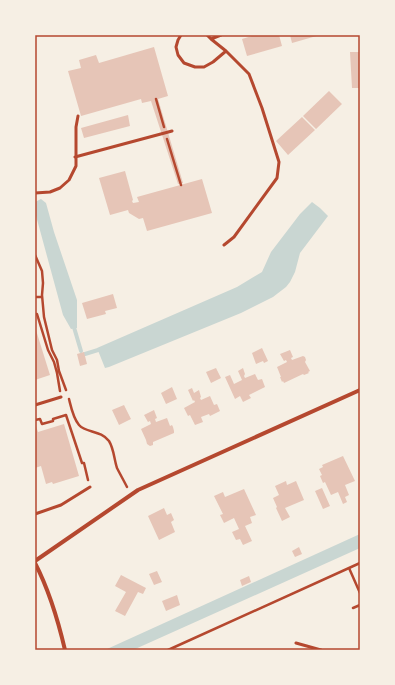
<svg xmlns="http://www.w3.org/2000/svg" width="395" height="685" font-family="Mulish,sans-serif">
<rect width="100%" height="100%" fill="#f6efe4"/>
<path fill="#c9d6d2" d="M41,199l5,4 8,29 23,68v28l-6,1 -8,-14 -28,-103v-10z
M312,202l8,6 8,8 -28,37 -5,19 -5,10 -4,5 -13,10 -32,16 -132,54 -4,1 -8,-20 140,-61 25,-15 9,-20 29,-38z
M360,534v14l-227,102h-26v-1z"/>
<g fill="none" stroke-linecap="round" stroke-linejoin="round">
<path stroke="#c9d6d2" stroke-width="4" d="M73,324l8,27
M85,354l13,-4"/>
</g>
<path fill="#e6c5b7" d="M255,35h24l3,11 -35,10 -5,-17z
M290,35h30l-28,8z
M154,47l14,49 -10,3 25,84 -5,1 -27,-83 -9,2 -1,-4 -60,17 -13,-45 13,-3 -2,-8 17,-5 3,8z
M350,52h10v36h-8z
M329,91l13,13 -26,25 -13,-13z
M128,115l2,11 -46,12 -3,-10z
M302,117l13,13 -27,25 -12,-14z
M125,171l8,29 -1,1 1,2 6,-1 -2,-5 65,-18 10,34 -65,18 -4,-13 -4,1 -10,-6 -1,-3 -18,5 -11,-37z
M113,294l4,14 -12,3 1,3 -19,5 -5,-16z
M35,327l15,48 -15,5z
M262,348l6,13 -4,2 -1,-2 -7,3 -4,-11z
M290,350l3,7 -2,1 1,2 11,-4 2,1 1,3 -1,2 5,9 -2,1 1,1 -5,2 -1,-1 -19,9 -1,-2 -1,1 -2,-5h1l-4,-10 10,-5 -1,-2 -2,1 -4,-7z
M84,352l3,12 -7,2 -3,-12z
M216,368l5,10 -10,5 -5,-11z
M243,368l2,6 -1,2 1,2 10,-4 3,6 4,-1 3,8 -16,8 2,3 -8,4 -3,-6 -5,3 -10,-22 5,-2 4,9 8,-4 -4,-9z
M172,387l5,12 -11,5 -5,-11z
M192,388l2,5 5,-3 2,7 -1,1 1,2 9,-4 4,9 3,-1 3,7 -10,5 -1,-2 -8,3 2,5 -8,3 -5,-10 -2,1 -4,-8 11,-6 -1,-2 -1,1 -5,-11z
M124,405l7,14 -12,6 -7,-15z
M154,410l3,8 -2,1 1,3 11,-4 3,8 2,-1 1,2 1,4v2l-21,9v3l-3,1 -3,-2 -1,-4 -5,-11 10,-5 -1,-3 -2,1 -4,-7z
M64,424l15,52 -26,8 -1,-2 -6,2 -5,-18 -6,2v-42h1l2,6z
M343,456l12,25 -10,4 4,10 -4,2 2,5 -4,2 -5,-12 -7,3 -6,-13 -2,1 -3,-7 2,-1 -3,-6 4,-2 -1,-2z
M286,481l1,4 9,-4 8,19 -19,8 5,9 -8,4 -6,-13 1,-1 -4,-9 6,-3 -4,-9z
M322,488l8,18 -7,3 -8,-18z
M244,489l12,26 -6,2 2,6 -7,3 7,15 -9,4 -3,-6 -4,1 -4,-8 7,-3 -5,-11 -10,5 -4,-8 3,-1 -9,-18 9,-4 2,5z
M164,508l3,7 4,-2 3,7 -3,2 4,10 -16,8 -11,-24z
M299,547l3,7 -7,3 -3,-6z
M157,571l5,11 -8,3 -5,-11z
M121,575l25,13 -3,6 -5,-2 -13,24 -10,-5 11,-19 -11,-6z
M249,576l2,6 -9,4 -2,-6z
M177,595l3,10 -14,6 -4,-10z"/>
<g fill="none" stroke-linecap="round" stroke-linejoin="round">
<path stroke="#b5482f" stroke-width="2.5" d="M156,99l8,28
M167,139l14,46
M35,255l7,16 1,12 -1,12 2,22 8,33 5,10 2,11 7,19
M35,297h7
M35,314h2l11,36 6,12 3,11 3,18
M69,399c2,8 4,19 10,26 7,8 22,5 30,16 5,8 5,18 8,27 3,6 7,13 10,19
M35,420l5,-1 2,5 11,-3v-2l13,-4 16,48h2l4,17
M349,568l11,25
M353,608l7,-3
M168,650l192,-87"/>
<path stroke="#b5482f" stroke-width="3" d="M181,35l-3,5 -2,7 2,8 6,8 11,4h9l9,-5 13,-11
M207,35l4,4 10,-4
M211,39l15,12 23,23 13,34 17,54 -2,16 -43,59 -10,8
M75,157l97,-26
M35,193l15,-1 10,-4 9,-8 7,-14v-39l2,-11
M35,405l26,-8
M35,514l26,-9 29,-18
M296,643l25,7"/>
<path stroke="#b5482f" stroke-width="4" d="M35,561l103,-71 222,-100
M35,563c14,27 23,57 30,87"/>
</g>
<rect width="395" height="685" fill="none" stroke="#f6efe4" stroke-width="72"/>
<rect x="36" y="36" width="323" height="613" fill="none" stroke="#b5482f" stroke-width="1.5"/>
</svg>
